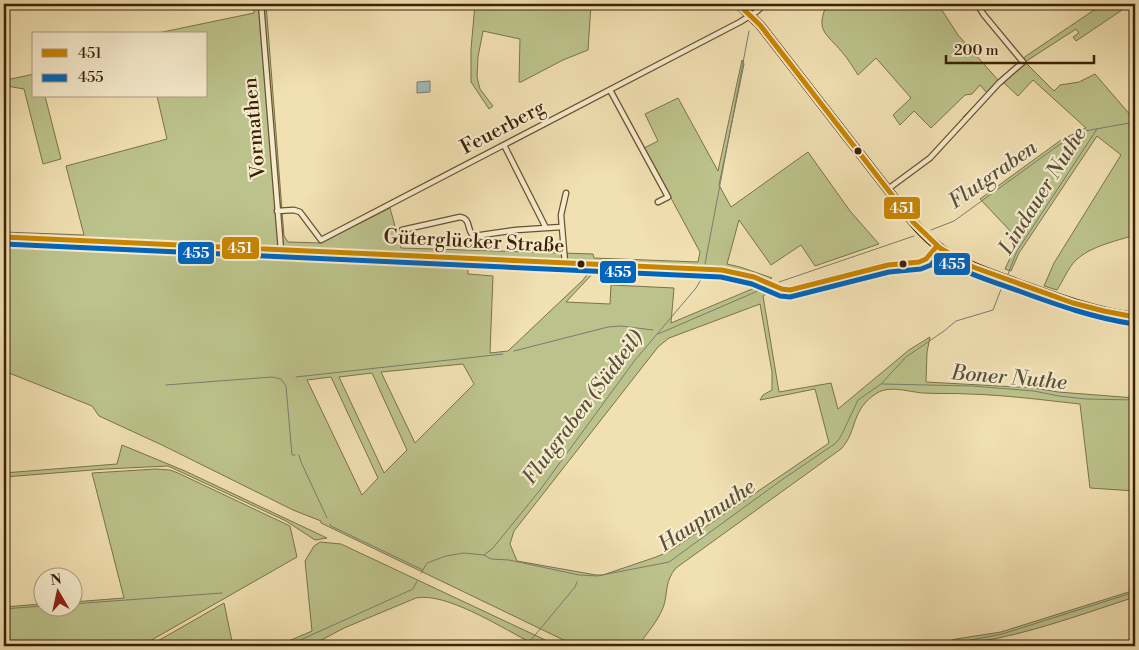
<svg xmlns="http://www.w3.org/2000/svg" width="1139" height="650" font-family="'Libre Bodoni',serif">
<rect width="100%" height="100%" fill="#f1e0b2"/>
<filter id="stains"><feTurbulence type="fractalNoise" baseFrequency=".004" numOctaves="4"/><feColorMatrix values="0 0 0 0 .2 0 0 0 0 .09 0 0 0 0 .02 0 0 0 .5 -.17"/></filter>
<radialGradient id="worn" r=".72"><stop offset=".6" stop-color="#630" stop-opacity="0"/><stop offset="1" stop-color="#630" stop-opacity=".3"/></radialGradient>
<path fill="#bcc28b" stroke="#7c7248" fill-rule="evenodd" d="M254,4h12l18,232 4,6 33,1 69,-35 11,40 192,6 1,4 104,4 2,-10 -56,-104 14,-7 -13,-27 33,-16 40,73 24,-111 2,4 -25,121 12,22 77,-55 42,59 29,33 -64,22 -14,-21 -30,20 -32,-45 -12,44 13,3 32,11 -7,6 8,5 -10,7 16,96 52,-9 7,26 71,-59 21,-13 -3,15 -1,30 109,6 23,4 77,6v93l-45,-3 -10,-84c-37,-4 -74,-9 -111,-10 -15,-1 -31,0 -46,-1 -14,-1 -33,-8 -46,0 -27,17 -19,38 -36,56l-165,119c-11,13 -8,22 -12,37 -5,15 -17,28 -26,41h-62l-255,-123v-2l-28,-11 -131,-65 -63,-29 -7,-10 -88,-35v-139l80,3 -18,-69 101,-27 -10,-43h49v-62h-53l101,-21zM468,263l123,6 -8,11 -75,71 -18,2 3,-77 -25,-2zM597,269l132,6 19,3 16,6 -93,39 3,-35 -63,-3 -1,19 -44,-2zM760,304l12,68v18l-9,5 -3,5 55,-11 14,54 -159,108 -14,6 -53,18h-7l-79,-14 -7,-17 4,-13 144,-184 11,-9zM463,364l11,20 -59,59 -34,-71zM372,373l35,77 -23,23 -45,-96zM331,377l47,101 -16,17 -55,-115z
M475,4h116l-3,46 -25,10 -42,22h-2l1,-43 -37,-8 -5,26 -1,20 3,12 13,17 -4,3 -18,-27v-33z
M827,4h111l20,31 41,46 27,-25 74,-50 5,3 9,-5h17l-55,37 -3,-4 6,-4 -3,-4 -51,33 29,29 6,-6 19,-3 16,-8 37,43h3v118c-19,6 -44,11 -59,25 -8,8 -13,21 -19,30l-13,-4 10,-23 67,-108 -24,-19 -78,117 -8,18 -6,-2 8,-17 1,-17 -34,-36 81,-59 25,-12 -53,-48 -15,16 -15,-14 -37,39 -3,-4 24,-24 -7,-8 -8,9 -7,1 -34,33 -17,-17 -14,14 -7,-10 18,-17 -35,-40 -18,17c-5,-8 -10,-16 -16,-23 -16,-19 -27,-21 -15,-48z
M34,74v22h11l16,63 -18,5 -19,-75 -17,-3 -1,-6z
M122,445l63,26 142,67 -12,2 -29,-19 -118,-55 -63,3 -101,8v-4l113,-9z
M156,469l14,1 8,3 112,53 7,31 -156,89h-137v-39l38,-3v4h30l1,-6 51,-4 -32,-125z
M320,542l21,2 217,102h-37l5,-6c-27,-14 -81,-48 -110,-42l-72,30 -28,15v3h-39l35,-15 -7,-70 9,-15z
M1135,590v7c-62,20 -138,49 -203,49l24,-7 45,-7z
M224,603l9,43h-84z"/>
<path fill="#a1bab9" stroke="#797d71" d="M430,81v11l-13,1v-11z"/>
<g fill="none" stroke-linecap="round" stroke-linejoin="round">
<path stroke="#797d71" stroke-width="1" d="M931,230l23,-9 116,-84 15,-6 50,-9
M705,264l44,-233
M1008,274l9,-23 80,-122
M779,282l135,-46
M658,334l109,-47
M514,351l94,-24 13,-1 32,4
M296,377l207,-23
M882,384l90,2 62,5 25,5 27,3 49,1
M166,385l106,-8 9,2 5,7 6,69h3
M299,455l2,7 26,56
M330,524l1,2 92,44
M484,555l9,-7 47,-58 95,-130 61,-72 7,-12
M421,573l6,-10 19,-7 18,-3 20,2 7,4 18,1 70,15 18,1 72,-14 114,-83 53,-36 5,-7 17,-36 23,-16 25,-27 38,-26 12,-10 37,-11 10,-26
M72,604l150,-11
M4,609l38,-3
M287,646l126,-57 4,-8
M526,646l49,-59 2,-5
M940,646l62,-12 133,-42"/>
<g stroke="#695230" stroke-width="7">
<path id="minor" d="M261,4l20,246
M610,90l58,107 -10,5
M504,145l42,83 16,-1 3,36
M888,189l42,-31 69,-75 24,-21 -39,-47 -7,-11
M277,211l17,-1 6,2 21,28 419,-218 16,-10 9,-8
M562,227l-1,-12 5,-22
M402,230l58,-13c12,2 6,14 14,19l42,-6 30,-2"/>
</g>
<g stroke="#695230" stroke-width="8">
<path id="tertiary" d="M4,237l718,33 32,7 28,12 8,1 98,-25 31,-3 7,-3 11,-13"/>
</g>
<g stroke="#3c2205" stroke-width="10">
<path id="primary" d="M738,4l22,21 153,197c11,13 23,24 37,33 20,12 42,19 64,27 39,14 79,30 121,35"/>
</g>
<use href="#minor" stroke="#f6ebcd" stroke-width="4.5"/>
<use href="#tertiary" stroke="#f6ebcd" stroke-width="5.5"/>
<use href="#primary" stroke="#e8c079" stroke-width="8"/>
<g stroke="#f6ebcd" stroke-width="9">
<path id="bus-1" d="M738,4l22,21 153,197 27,26 33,19 100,36 31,8 31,6
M4,237l718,33 32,7 28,12 8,1 98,-25 31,-3 7,-3 11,-13"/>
</g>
<g stroke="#f6ebcd" stroke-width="9">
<path id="bus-2" d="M4,244l717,33 31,7 28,12 10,1 99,-25 32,-3 10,-4 7,-9c25,17 53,25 81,35 38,14 75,27 115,33"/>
</g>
<use href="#bus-1" stroke="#c88501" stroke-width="5"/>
<use href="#bus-2" stroke="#0065bd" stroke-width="5"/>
</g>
<g fill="#3c2205" stroke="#f6ebcd" stroke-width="2">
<circle cx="858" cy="151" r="4.5"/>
<circle cx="581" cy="264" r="4.5"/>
<circle cx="903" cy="264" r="4.5"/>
</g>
<g text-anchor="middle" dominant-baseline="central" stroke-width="4.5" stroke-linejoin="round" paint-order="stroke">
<g font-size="20" fill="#3c2205" stroke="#f6ebcd">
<text transform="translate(255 128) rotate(-95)">Vormathen</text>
<text transform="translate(503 128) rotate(-28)">Feuerberg</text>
<text transform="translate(474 242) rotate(3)">Güterglücker Straße</text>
</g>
<g font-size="21" font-style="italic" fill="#5a503b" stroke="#f6ebcd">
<text transform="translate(993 175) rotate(-35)">Flutgraben</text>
<text transform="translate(1043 191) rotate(-58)">Lindauer Nuthe</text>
<text transform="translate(1009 378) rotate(5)">Boner Nuthe</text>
<text transform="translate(583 408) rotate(-53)">Flutgraben (Südteil)</text>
<text transform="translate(707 516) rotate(-34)">Hauptnuthe</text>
</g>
</g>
<g stroke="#f6ebcd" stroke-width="2">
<rect x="883" y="196" width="38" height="24" rx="5" fill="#c88501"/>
<rect x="221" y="236" width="39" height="24" rx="5" fill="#c88501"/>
<rect x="177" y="241" width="38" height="24" rx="5" fill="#0065bd"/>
<rect x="933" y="252" width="38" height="24" rx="5" fill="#0065bd"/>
<rect x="599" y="260" width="38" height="24" rx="5" fill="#0065bd"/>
</g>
<g font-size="14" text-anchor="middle" font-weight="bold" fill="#fff">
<text x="902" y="213">451</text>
<text x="240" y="253">451</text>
<text x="196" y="258">455</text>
<text x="952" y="269">455</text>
<text x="618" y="277">455</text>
</g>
<rect width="1139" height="650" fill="none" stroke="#f1e0b2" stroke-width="20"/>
<rect x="5" y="5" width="1129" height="640" fill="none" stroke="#3c2205" stroke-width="2.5"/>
<rect x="10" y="10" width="1119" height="630" fill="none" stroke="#3c2205"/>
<rect x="32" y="32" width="175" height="65" fill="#f6ebcd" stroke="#ac9b7d"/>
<rect x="42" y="49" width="25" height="8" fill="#c88501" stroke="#ac9b7d"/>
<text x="78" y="58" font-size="15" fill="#3c2205">451</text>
<rect x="42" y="74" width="25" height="8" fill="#0065bd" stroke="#ac9b7d"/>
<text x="78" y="82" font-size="15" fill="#3c2205">455</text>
<g transform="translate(58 592) rotate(351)"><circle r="24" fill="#f6ebcd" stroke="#ac9b7d"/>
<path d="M0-4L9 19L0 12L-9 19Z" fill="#8f2418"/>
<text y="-8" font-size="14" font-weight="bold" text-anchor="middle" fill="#3c2205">N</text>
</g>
<path d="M946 55v8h148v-8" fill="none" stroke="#3c2205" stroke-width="2.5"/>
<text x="954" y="55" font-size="15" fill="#3c2205" stroke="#f6ebcd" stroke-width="4" paint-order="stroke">200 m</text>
<rect width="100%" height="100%" filter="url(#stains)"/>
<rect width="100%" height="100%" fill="url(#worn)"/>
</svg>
